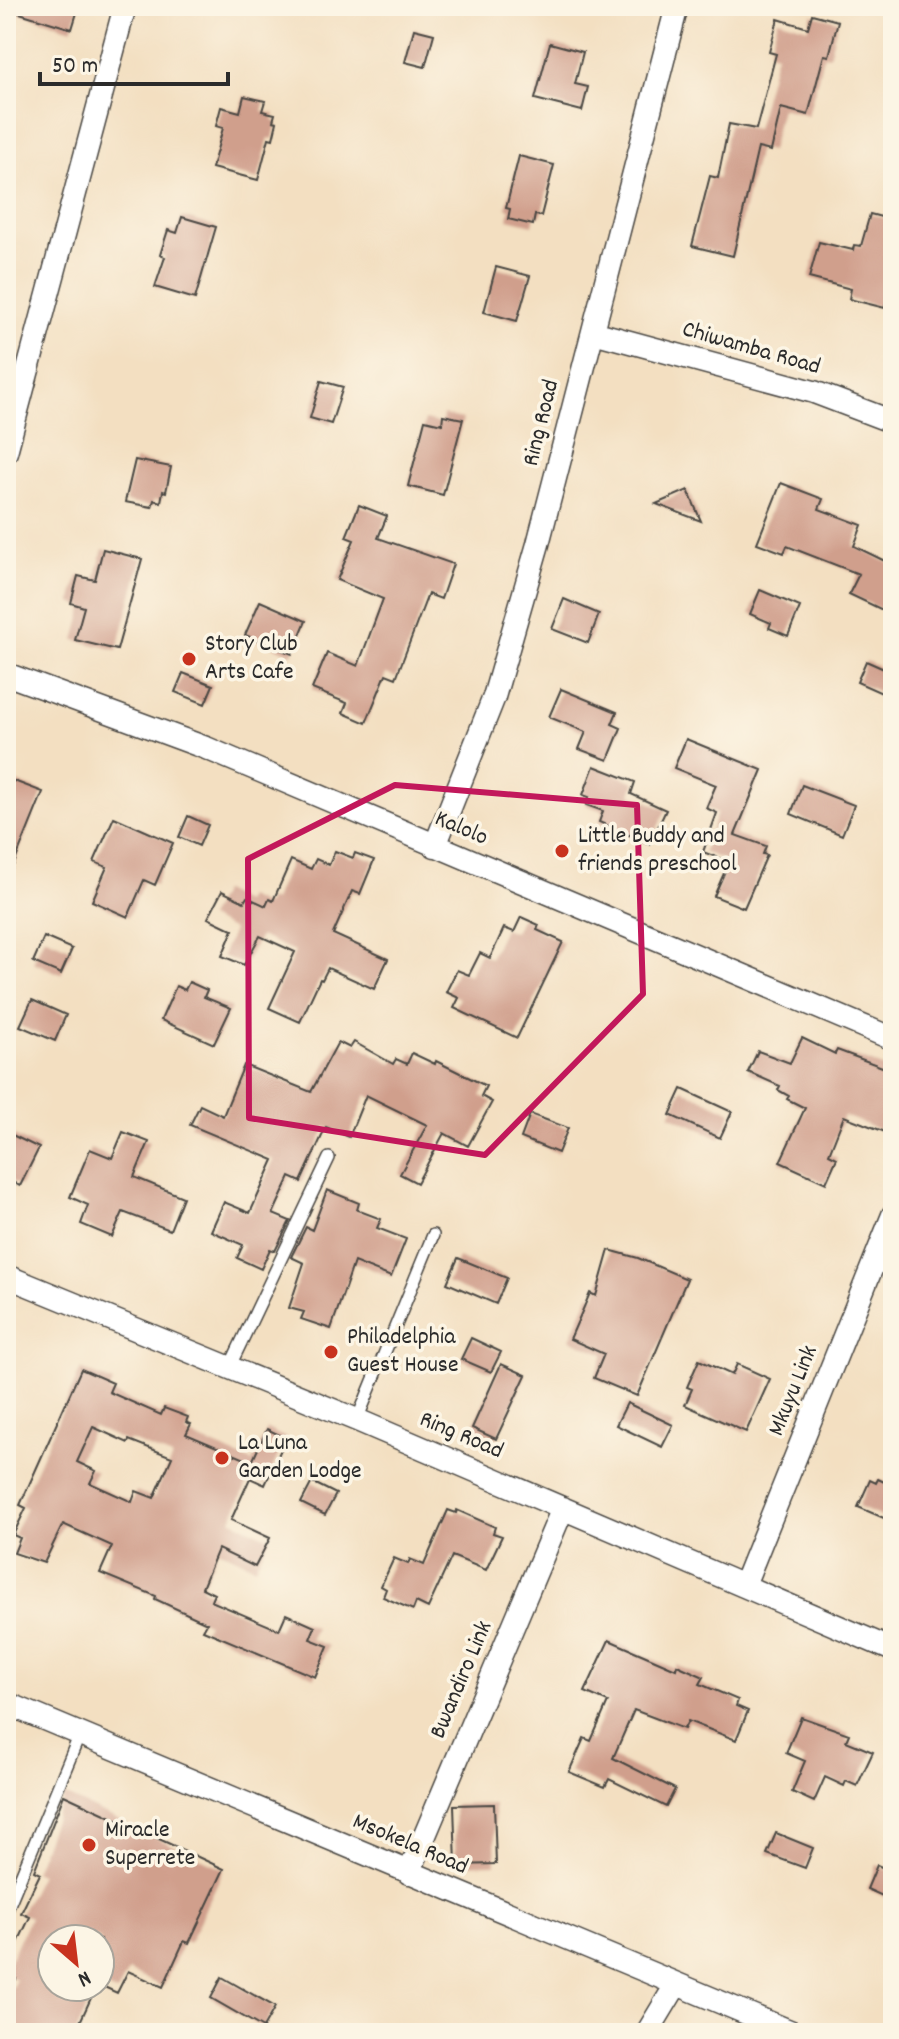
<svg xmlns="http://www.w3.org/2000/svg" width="899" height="2039" font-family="Dekko,sans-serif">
<rect width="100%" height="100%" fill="#fcf5e5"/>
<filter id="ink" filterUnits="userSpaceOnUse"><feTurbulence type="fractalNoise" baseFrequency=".0125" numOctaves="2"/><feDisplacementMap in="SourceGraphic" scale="16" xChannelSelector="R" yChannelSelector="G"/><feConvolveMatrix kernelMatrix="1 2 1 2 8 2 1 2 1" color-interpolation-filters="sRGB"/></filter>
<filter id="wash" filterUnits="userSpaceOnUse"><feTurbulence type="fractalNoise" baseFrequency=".006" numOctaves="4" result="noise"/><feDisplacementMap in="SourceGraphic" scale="32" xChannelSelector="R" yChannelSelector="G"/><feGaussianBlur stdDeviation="1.8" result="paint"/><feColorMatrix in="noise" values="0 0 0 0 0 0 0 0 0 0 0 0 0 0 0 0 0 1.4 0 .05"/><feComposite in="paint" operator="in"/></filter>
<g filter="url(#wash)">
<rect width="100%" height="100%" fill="#f3dfc1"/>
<g id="blocks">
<path fill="#d09f8c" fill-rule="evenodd" d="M14,6h65l-7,23 -59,-18z
M812,14l26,7 -9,35 -5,-1 -16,60 -27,-7 -10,43 -13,-3 -25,108 -41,-10 18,-70 8,2 11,-54 27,5 20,-75 -7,-2 9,-33 30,9z
M414,29l20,5 -9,33 -20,-5z
M550,43l33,9 -8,32 13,3 -6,24 -47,-12z
M244,96l21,5 -3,10 13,3 -2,7 4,1 -4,17 -4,-1 -11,42 -46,-12 11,-40 -7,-2 5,-19 19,5z
M519,156l35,9 -13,51 -6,-1 -2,10 -25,-6 2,-10 -4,-1z
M870,214l23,6v80l-6,-1 -2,9 -36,-9 2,-10 -42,-11 10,-36 34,8 1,-5 7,1z
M182,217l34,10 -21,72 -40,-12 10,-30 -5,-2 8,-25 9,3z
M496,267l34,9 -13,45 -33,-9z
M321,381l22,6 -12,37 -21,-6z
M443,415l20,4 -20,76 -35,-9 17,-66 17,4z
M135,460l36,7 -5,25 -3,-1 -2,11 -7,-2 -2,7 -27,-5z
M781,483l42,16 -4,10 43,16 -8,21 39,19v50l-44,-21 10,-20 -72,-28 -3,7 -27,-10z
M688,490l13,31 -45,-17z
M359,505l28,11 -9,22 75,26 -12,35 -13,-5 -32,84 -10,-4 -20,49 -23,-10 4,-10 -35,-14 15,-36 31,13 25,-67 -46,-19 17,-40 -8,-3z
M103,549l39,10 -25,91 -42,-10 9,-33 -13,-4 7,-27 17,4z
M760,590l40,17 -12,29 -19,-8 2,-5 -21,-9z
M564,599l35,15 -11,29 -36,-14z
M260,601l46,20 -14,33 -47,-19z
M866,661l27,12v25l-36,-16z
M183,673l30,12 -8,19 -30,-12z
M561,689l56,23 -5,12 9,4 -13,32 -29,-11 7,-17 -37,-15z
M686,739l76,31 -27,65 31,11 -3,8 4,1 -23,53 -30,-12 15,-34 -26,-10 14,-39 -11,-5 10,-23 -42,-17z
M594,766l41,16 -4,12 35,16 -16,34 -51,-22 4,-11 -17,-6 3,-8 -6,-2z
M6,778l37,14 -36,89h-1z
M802,785l52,20 -12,30 -51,-21z
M188,816l20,9 -9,21 -20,-9z
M114,817l59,26 -18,42 -11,-5 -16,37 -36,-16 15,-34 -13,-5z
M335,851l18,7 2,-5 19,7 -14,34 -8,-3 -19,43 55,25 -14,30 -46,-21 -6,12 -2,-1 -20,43 -31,-14 26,-56 -35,-16 -16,29 -22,-9 11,-26 -25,-12 14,-27 22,11 3,-5 19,9 3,-7 4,2 18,-41 20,9 5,-10 13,6z
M521,917l18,8 -2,5 26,12 -46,96 -63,-30 5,-10 -13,-6 11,-22 12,5 11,-22 10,5 14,-30 10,4z
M44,937l28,12 -11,25 -28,-12z
M189,982l18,8 -3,7 27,11 -17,36 -53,-24 15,-34 9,4z
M32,1000l34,15 -11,26 -35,-15z
M802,1038l33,16 2,-4 56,21v64l-49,-19 -15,38 8,4 -11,25 -46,-21 25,-54 -18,-9 2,-3 -11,-6 2,-4 -32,-14 10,-21 32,12z
M338,1042l12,6 4,-6 39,22 3,-5 11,5 5,-11 23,11 1,-3 50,25 -5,10 11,6 -24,44 -24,-13 -27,50 -17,-9 27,-49 -61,-30 -17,42 -23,-10 -25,55 -11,-5 -17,37 17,7 -15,30 -5,-2 -9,20 -24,-11 6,-13 -32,-14 13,-29 26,11 24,-53 -84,-35 10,-20 23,11 21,-51 67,27z
M682,1089l50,23 -12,26 -50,-23z
M530,1114l38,14 -10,25 -37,-15z
M6,1132l33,16 -19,38 -14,-8z
M123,1132l26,10 -15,35 49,20 -13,33 -47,-18 -11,25 -31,-13 7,-19 -18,-8 20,-48 22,9z
M327,1190l32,13 -2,7 24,9 -4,9 29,11 -15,38 -37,-15 -23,67 -30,-10 3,-7 -15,-4 15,-45 -13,-6 15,-30 6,3z
M609,1250l29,8 49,21 -50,117 -43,-18 10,-24 -34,-15 20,-46 6,3z
M458,1258l49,20 -11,26 -49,-21z
M471,1338l30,14 -10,20 -30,-13z
M699,1360l33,15 5,-11 33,15 -24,53 -61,-27 7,-16 -5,-2z
M501,1364l25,11 -30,64 -24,-11z
M81,1369l32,14 -4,9 52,23 3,-7 24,9 -2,5 5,2 -5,10 66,28 15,-33 19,9 -21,47 -15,-7 -19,42 39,18 -15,29 -37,-18 -16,39 12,6 -3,7 68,29 7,-16 29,13 -5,12 18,7 -13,31 -112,-47 4,-7 -52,-24 1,-3 -56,-23 12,-27 -49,-22 -19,39 -30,-10 6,-15 -7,-3 13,-27 -6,-3zM93,1427l35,16 1,-3 43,17 -18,41 -18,-7 -4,11 -42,-19 6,-12 -19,-9z
M627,1403l46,22 -11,22 -46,-22z
M878,1479l15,7v36l-35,-15 12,-27 6,3z
M312,1482l24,12 -11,21 -24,-12z
M448,1510l8,3 1,-3 38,17 -2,6 9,3 -16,34 -34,-14 -24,52 -12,-6 -3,8 -30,-13 3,-8 -5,-3 13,-28 14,6 2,-5 14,6z
M609,1640l67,29 1,-4 27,12 -4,7 38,16 -2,6 12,5 -12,29 -48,-19 -4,8 -50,-19 -21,48 62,31 -9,18 -57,-28 -4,8 -36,-15 15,-34 7,3 17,-39 -23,-10z
M801,1717l48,17 -3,7 27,11 -16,34 -11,-5 -2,5 -19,-9 -11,25 -22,-10 13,-31 -19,-8z
M64,1795l160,74 -35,74 -5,-2 -21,46 -35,-16 -11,22 -17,-8v-46h-48v48h44l-21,46h-69v-33l10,-21 -10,-5v-6l24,-51 -9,-4 19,-39 -6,-3z
M494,1804l2,60 -40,1 -2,-60z
M776,1833l37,15 -8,20 -38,-14z
M877,1865l16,7v11l-6,15 -20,-9z
M222,1977l53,30 -12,21 -52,-30z"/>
</g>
</g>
<g filter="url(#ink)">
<use href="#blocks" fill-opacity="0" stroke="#494642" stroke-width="2"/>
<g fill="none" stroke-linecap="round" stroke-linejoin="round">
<g stroke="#494642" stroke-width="14">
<path id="lane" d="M229,1368l100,-210
M357,1420l76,-185
M6,1912l74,-178"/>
</g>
<g stroke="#494642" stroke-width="25">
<path id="street" d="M593,332l221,60 79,30
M6,452l119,-446
M6,674l200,74 687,291
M435,846l59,-149 44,-153 139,-538
M6,1276l351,144 536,230
M744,1585l149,-370
M6,1703l788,330
M409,1873l154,-365
M647,2033l29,-48"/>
</g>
<use href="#lane" stroke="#fff" stroke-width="11"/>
<use href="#street" stroke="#fff" stroke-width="22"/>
</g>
</g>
<path fill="none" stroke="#c2185b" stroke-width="6" stroke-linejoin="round" d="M395,785l242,20 6,189 -158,161 -236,-37 -1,-259z"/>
<g fill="#c8321e" stroke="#fcf5e5" stroke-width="3">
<circle cx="189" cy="659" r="8"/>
<circle cx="562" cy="851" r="8"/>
<circle cx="331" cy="1352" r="8"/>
<circle cx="222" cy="1458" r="8"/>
<circle cx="89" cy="1845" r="8"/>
</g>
<g text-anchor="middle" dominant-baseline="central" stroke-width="7" stroke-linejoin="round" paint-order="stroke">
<g font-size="24" fill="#2b2b2b" stroke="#fcf5e5">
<text transform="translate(751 349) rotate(16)">Chiwamba Road</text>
<text transform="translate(542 423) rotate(-76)">Ring Road</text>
<text transform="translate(461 829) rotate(23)">Kalolo</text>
<text transform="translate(794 1391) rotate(-68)">Mkuyu Link</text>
<text transform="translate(461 1436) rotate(23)">Ring Road</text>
<text transform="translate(462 1680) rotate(-67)">Bwandiro Link</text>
<text transform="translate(410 1845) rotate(23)">Msokela Road</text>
</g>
<g font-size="24" fill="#2b2b2b" stroke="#fcf5e5" text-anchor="start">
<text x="205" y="645">Story Club<tspan x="205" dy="28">Arts Cafe</tspan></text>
<text x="578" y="837">Little Buddy and<tspan x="578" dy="28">friends preschool</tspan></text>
<text x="347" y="1338">Philadelphia<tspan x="347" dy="28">Guest House</tspan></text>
<text x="238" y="1444">La Luna<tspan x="238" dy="28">Garden Lodge</tspan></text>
<text x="105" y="1831">Miracle<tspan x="105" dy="28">Superrete</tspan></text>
</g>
</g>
<rect width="899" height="2039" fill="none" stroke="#fcf5e5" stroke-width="32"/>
<g transform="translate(76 1963) rotate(152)"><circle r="38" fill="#fcf5e5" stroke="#a8a49b" stroke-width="2"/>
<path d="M0-6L14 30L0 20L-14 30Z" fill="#c8321e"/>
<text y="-12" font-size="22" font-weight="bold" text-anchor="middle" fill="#2b2b2b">N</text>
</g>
<path d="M40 72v12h188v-12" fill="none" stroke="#2b2b2b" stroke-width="4"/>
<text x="52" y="72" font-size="24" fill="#2b2b2b" stroke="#fcf5e5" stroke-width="6" paint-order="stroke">50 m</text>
</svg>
